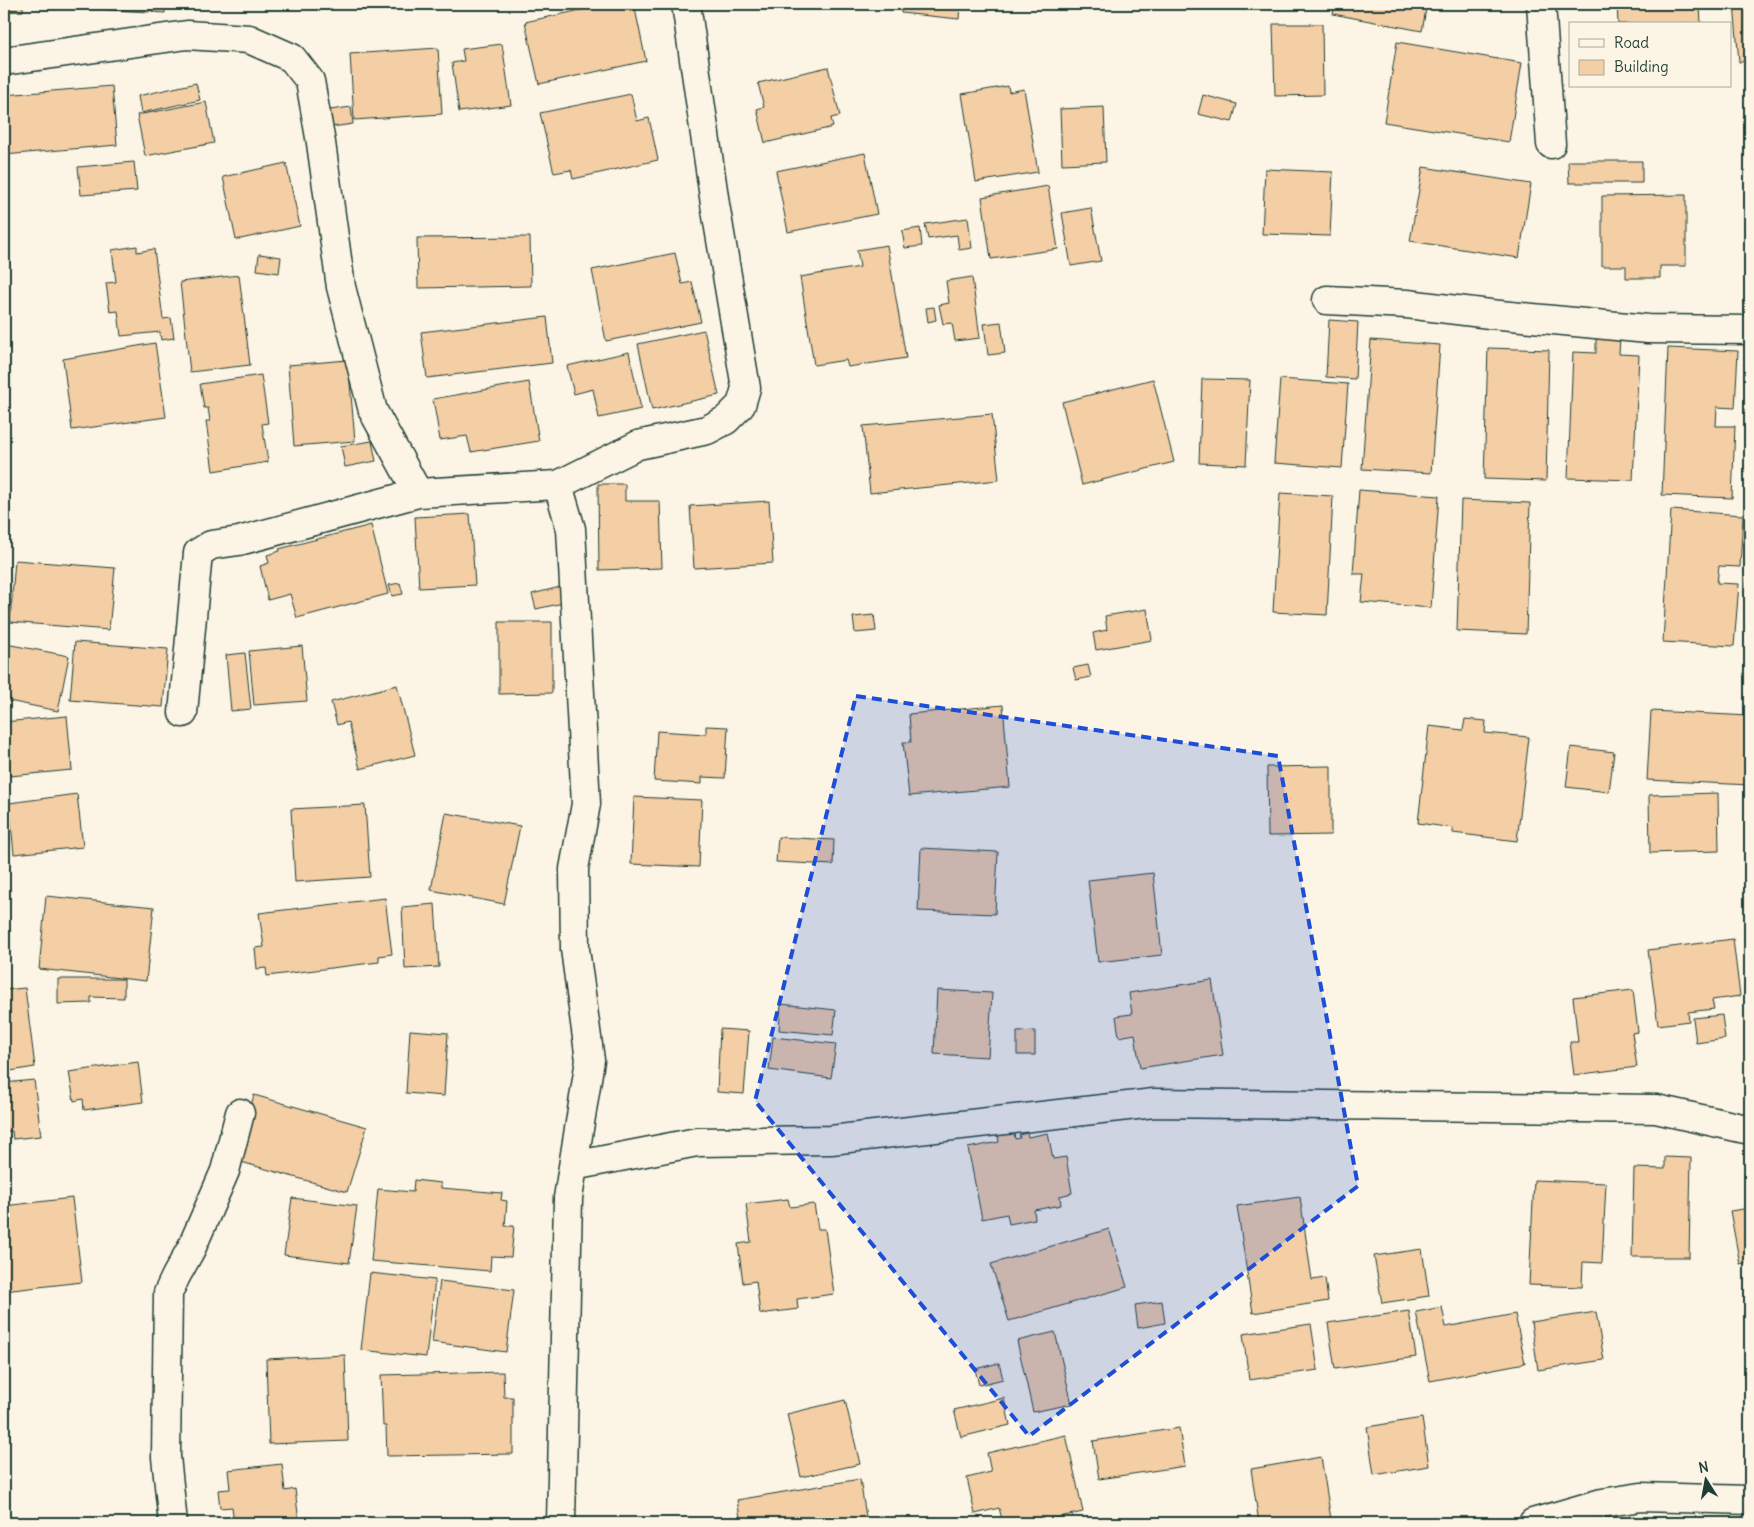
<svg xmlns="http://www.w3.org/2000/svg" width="1754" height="1527" font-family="Delius,sans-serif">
<rect width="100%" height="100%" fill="#fcf5e5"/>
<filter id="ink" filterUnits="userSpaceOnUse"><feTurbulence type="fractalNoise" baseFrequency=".02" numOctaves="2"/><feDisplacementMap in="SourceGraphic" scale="10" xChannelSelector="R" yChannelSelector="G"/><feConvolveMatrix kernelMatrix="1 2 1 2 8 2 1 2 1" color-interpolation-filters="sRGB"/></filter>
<g filter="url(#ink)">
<path fill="#f4cea4" stroke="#1f3d34" d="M4,4h19v7l-19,1z
M78,4h72l-1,8 -72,-4z
M152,4h13v9l-13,-1z
M609,4h25l12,57 -107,23 -14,-62z
M902,4h58l-1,15 -58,-6z
M1335,4h92l-5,27 -89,-17z
M1617,4h83l1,20h-83z
M1734,4h16v57l-11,1z
M1273,24h49l1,71 -48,1z
M1397,42l125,21 -13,79 -125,-20z
M502,44l9,61 -52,7 -7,-49 12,-2 -2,-12z
M438,48l4,66 -88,6 -4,-66z
M828,67l12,49 -9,2 2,9 -68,16 -8,-34 7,-2 -6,-24z
M196,83l4,17 -59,13 -3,-17z
M112,86l5,59 -113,10v-60z
M1008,86l1,6 15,-3 14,83 -62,10 -14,-88z
M631,94l6,27 12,-3 9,42 -85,19 -2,-9 -17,3 -14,-60z
M1203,95l34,9 -5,18 -34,-8z
M206,102l8,41 -69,13 -8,-41z
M351,107l2,17 -21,3 -2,-17z
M1104,107l2,55 -44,2 -2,-55z
M865,153l12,61 -89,18 -12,-61z
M1568,161h74v22h-73z
M134,162l3,29 -56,4 -3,-28z
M286,163l14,63 -64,14 -13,-63z
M1423,167l108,17 -12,74 -109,-17z
M1265,169l68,3 -3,64 -68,-2z
M1048,186l10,63 -67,10 -9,-62z
M1686,195v71h-26v12h-34v-12h-24v-70z
M1091,208l10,53 -30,5 -9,-53z
M968,218l4,30 -13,2 -2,-15 -29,4 -3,-15z
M920,228l2,18 -17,2 -3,-17z
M530,237l1,49 -113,2 -1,-50z
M887,245l19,113 -58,9 -2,-7 -32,5 -14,-88 60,-10 -3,-17z
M137,246v6l17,-3 9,70 8,-1 3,20 -13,2 -1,-8 -39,4 -3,-25 -8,1 -4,-29 10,-1 -4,-32z
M675,253l7,31 10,-2 9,40 -95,19 -14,-71z
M259,254l22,3 -2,16 -22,-3z
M239,275l11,90 -60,7 -10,-90z
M972,277l8,61 -25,3 -3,-18 -9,1 -4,-19 10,-2 -3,-22z
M934,307l2,13 -8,2 -2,-14z
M547,317l5,46 -125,15 -6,-46z
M1329,320l29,2 -3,57 -29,-2z
M1001,322l4,31 -17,2 -4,-31z
M704,330l15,65 -67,15 -14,-66z
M1596,337l24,1 -1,16 20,1 -6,125 -65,-2 5,-126 23,1z
M1371,340l69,5 -9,128 -69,-4z
M155,343l11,74 -94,13 -9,-71z
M1488,348l61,2 -3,131 -62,-2z
M1668,348l70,3 -3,57 -18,-1 -1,19h19l-3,72 -70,-3z
M629,352l12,57 -42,9 -6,-29 -19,5 -7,-28z
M348,360l7,81 -61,5 -6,-81z
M261,375l7,48 -6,1 6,38 -55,9 -7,-50h4l-2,-13h-4l-4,-24z
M1153,379l21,83 -92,23 -20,-83z
M1202,379l48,1 -4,85 -47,-2z
M1280,379l68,5 -6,84 -68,-5z
M529,382l10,59 -68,11 -4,-16 -27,4 -7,-41z
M992,414l7,66 -129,13 -7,-67z
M372,441l4,20 -31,6 -4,-21z
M598,484h27v17h35l2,67 -63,2z
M1359,490l80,6 -8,112 -70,-6 3,-28h-11z
M1280,493l53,3 -6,119 -54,-3z
M1461,500l69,3 -4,131 -69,-3z
M769,501l4,62 -79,5 -4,-62z
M1671,510l72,5 -3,52 -21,-1 -2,17 22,1 -5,62 -71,-4z
M470,514l5,71 -56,3 -4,-71z
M371,525l17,69 -91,24 -7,-24 -22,6 -8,-34 9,-3 -2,-8 13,-4 -1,-2z
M1750,525v77h-5z
M15,560l100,8 -6,62 -99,-8z
M400,583l3,11 -11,2 -3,-11z
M560,587l3,16 -27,6 -4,-15z
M1147,609l5,31 -56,10 -3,-17 14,-3 -2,-14z
M874,615l2,16 -21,2 -2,-16z
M499,622h53v71l-53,1z
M75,642l93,7 -5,58 -93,-7z
M6,644l63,12 -11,55 -54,-11v-45z
M302,646l5,55 -53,4 -5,-54z
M245,653l6,56 -20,2 -5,-56z
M1088,665l3,12 -15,3 -3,-12z
M397,685l18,70 -55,14 -12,-47 -11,3 -6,-23z
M1003,705l7,82 -101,9 -6,-54h8l-2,-28z
M1651,711l99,5v69l-103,-5z
M67,716l5,54 -62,6 -6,-54z
M1465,719l21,2 -1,12 44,4 -12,104 -64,-8v-5l-35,-5 11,-97 34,4z
M706,726l22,1 -3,51 -23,-1v7l-48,-3 3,-50 49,3z
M1571,747l43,5 -5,40 -43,-5z
M1331,766v69l-63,1 -1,-69z
M1718,793l1,58 -69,2 -1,-58z
M77,794l6,53 -69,7 -5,-51z
M634,797l68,3 -3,67 -68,-3z
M365,805l5,72 -75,5 -4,-73z
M446,813l74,13 -16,78 -73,-14z
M778,837l56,3 -1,25 -57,-3z
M921,848l77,4 -3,62 -77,-3z
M1153,873l9,82 -64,7 -10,-82z
M46,896l108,11 -8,74 -107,-12z
M385,898l7,56 -13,2v6l-112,14 -1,-8 -9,1 -2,-21 9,-1 -5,-34z
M435,904l4,63 -34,2 -3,-62z
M1733,939l7,57 -28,4 2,9 -26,3 1,9 -31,4 -10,-75z
M58,979h66v19l-33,-1v6l-33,1z
M1212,980l11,75 -83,13 -5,-34 -16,3 -3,-21 16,-2 -3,-21z
M25,988l10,79 -31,5v-82z
M937,990l55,3 -4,64 -54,-3z
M1633,990l5,42 -6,1 5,34 -63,8 -4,-33h8l-5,-45z
M781,1004l55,6 -3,25 -54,-5z
M1722,1015l3,24 -29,4 -3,-25z
M720,1029l29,2 -5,63 -27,-2z
M410,1030l38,3 -4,63 -38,-3z
M1035,1031v24h-18v-23z
M773,1037l63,7 -5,34 -62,-8z
M138,1062l5,40 -59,8 -1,-11 -9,2 -5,-29z
M34,1080l7,56 -28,3 -1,-8 -8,1v-49z
M254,1095l113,32 -20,65 -106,-30 7,-20 -7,-2z
M1014,1133l1,6 5,-1 -1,-3 8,-2 1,4 20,-4 5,26 13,-2 6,36 -12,3 1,9 -27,5 1,9 -26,5 -2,-10 -25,5 -14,-71 31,-6 -1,-6z
M1665,1157l26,1 -2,99h-57l2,-89 31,1z
M414,1180l27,3v5l61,5 -1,7 6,1 -2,25h9l-3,31 -20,-1 -1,15 -119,-10 7,-72 35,3z
M1534,1180l72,3 -4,80 -19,-1 -1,25 -53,-2z
M1300,1197l12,83 13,-2 3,23 -75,12 -16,-107z
M72,1198l10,84 -78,9v-85z
M292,1198l65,8 -8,57 -65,-8z
M788,1199l2,8 24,-3 4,25h7l9,65 -37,5 1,10 -38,5 -4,-33 -13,2 -5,-39 13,-2 -5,-38z
M1750,1208v54l-10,2 -10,-53z
M1109,1229l18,58 -118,34 -18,-57z
M1422,1249l7,47 -47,7 -8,-47z
M370,1273l65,7 -9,77 -65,-7z
M440,1281l74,9 -8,62 -74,-10z
M1162,1301l3,22 -27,5 -3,-23z
M1442,1307l4,20 69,-13 10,49 -95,18 -14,-69z
M1409,1311l7,46 -81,12 -7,-46z
M1596,1312l8,48 -66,10 -7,-48z
M1311,1324l7,46 -69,10 -6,-46z
M1055,1332l17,72 -39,8 -16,-71z
M345,1355l3,86 -79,3 -3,-85z
M999,1363l4,16 -24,6 -4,-16z
M503,1372l1,25h9v57l-126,2 -1,-30h-3l-2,-51z
M1004,1398l6,27 -49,12 -7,-27z
M845,1400l15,64 -59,13 -14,-63z
M1422,1418l7,48 -55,9 -7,-48z
M1179,1428l6,38 -86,13 -6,-38z
M1066,1435l17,77 -51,11h-29l-4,-15 -24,6 -8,-36 24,-6 -4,-19z
M1321,1457l10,62 -25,4h-47l-8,-54z
M282,1464l3,27 10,-2 4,33 -65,1 -2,-16 -12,1 -2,-18 12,-1 -2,-19z
M860,1479l7,44h-126l-4,-23z"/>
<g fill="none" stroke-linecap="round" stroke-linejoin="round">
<g stroke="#1f3d34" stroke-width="31">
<path id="street" d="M1541,4l10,140
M4,61l183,-26 62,4 43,19 18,23 11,62 20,144 32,124 45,82
M1327,300l80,4 83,10 158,15 102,1
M558,485l13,44 15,275 -12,65 1,80 15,111 -22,138 -7,325
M183,713l15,-160 13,-8 28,-4 179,-48 140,-8 80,-40 69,-15 19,-10 15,-15 5,-17 -31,-184 -29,-200
M573,1166l124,-24 134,-2 323,-37 502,6 94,21
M173,1523l-7,-66 2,-164 8,-17 15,-27 34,-78 15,-58
M1533,1523l69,-20 39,-6 109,3"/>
</g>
<use href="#street" stroke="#fcf5e5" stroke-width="28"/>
</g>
</g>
<path fill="#1d4ed8" fill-opacity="0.2" stroke="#1d4ed8" stroke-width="4" stroke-dasharray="10 6" stroke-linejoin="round" d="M856,696l422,60 80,430 -329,250 -274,-335z"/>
<rect width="1754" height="1527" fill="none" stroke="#fcf5e5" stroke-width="20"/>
<rect x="10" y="10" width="1734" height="1507" fill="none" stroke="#1f3d34" stroke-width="2" filter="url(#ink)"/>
<rect x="1569" y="22" width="162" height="65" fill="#fcf5e5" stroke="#a4ab9e"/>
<rect x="1579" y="39" width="25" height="8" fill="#fcf5e5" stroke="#a4ab9e"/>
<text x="1614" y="48" font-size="15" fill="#1f3d34">Road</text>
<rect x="1579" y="60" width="25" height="15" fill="#f4cea4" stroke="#a4ab9e"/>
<text x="1614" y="72" font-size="15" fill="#1f3d34">Building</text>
<g transform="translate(1706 1480) rotate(349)" stroke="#fcf5e5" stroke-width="4" paint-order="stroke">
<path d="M0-4L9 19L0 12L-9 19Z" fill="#1f3d34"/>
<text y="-8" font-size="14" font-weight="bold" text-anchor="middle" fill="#1f3d34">N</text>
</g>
</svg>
